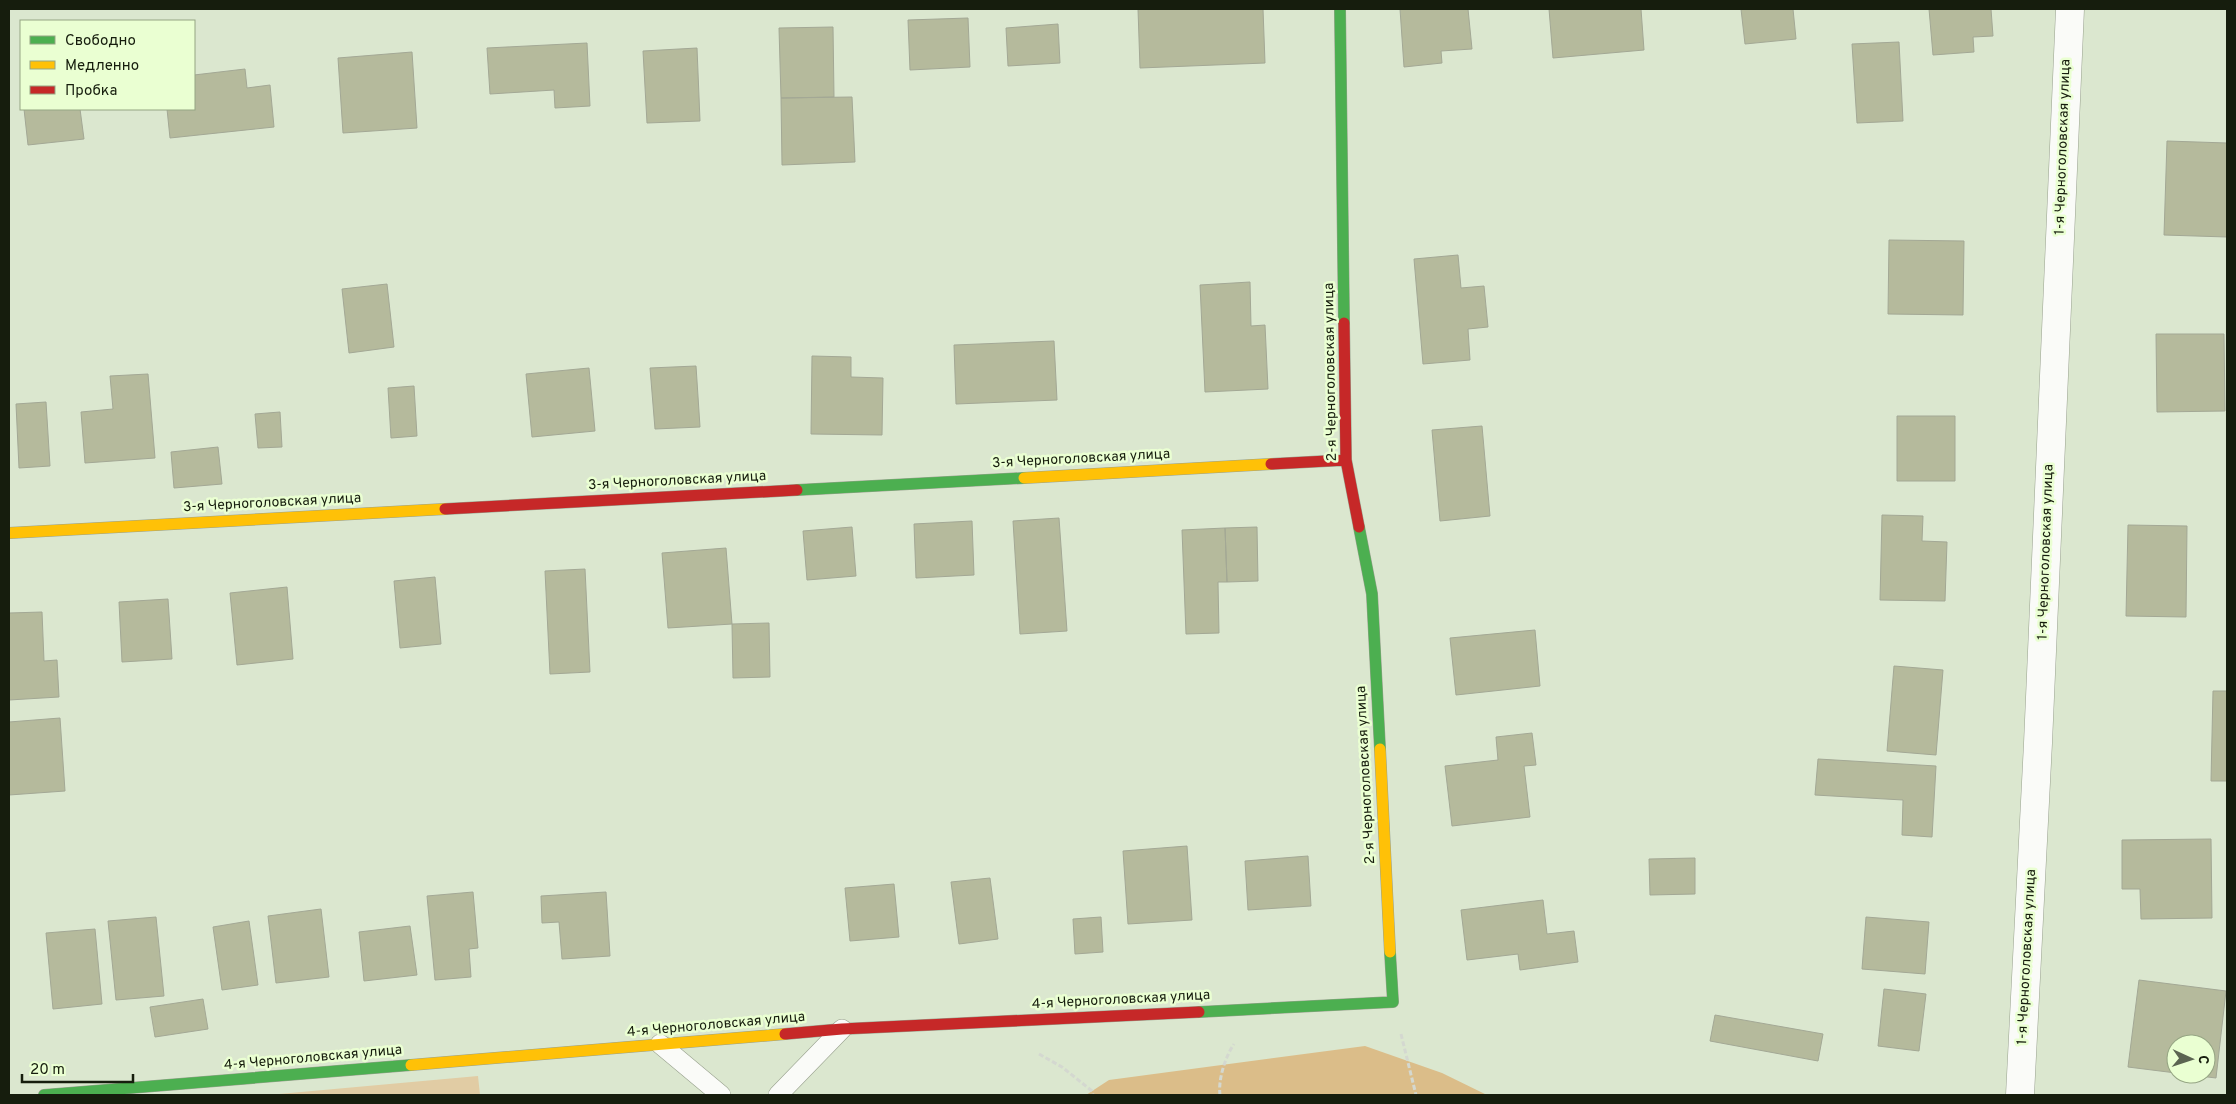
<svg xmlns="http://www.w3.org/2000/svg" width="2236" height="1104" font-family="Overpass,sans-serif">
<rect width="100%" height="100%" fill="#dbe7cf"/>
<path fill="#e1cca4" d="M478,1076l2,19h-212z"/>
<path fill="#dbbd89" d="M1365,1046l77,27 45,22h-401l23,-15z"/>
<path fill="#b5ba9c" stroke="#a3a895" d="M1138,9h125l2,54 -125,5z
M1400,9h68l4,40 -31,2 1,12 -38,4z
M1549,9h92l3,41 -91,8z
M1741,9h52l3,30 -51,5z
M1929,9h62l2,27 -20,1 1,15 -41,3z
M968,18l2,49 -60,3 -2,-50z
M1058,24l2,39 -52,3 -2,-38z
M833,27l1,70 -53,1 -2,-70z
M1899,42l4,79 -46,2 -5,-79z
M587,43l3,63 -35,2 -1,-18 -64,4 -3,-46z
M697,48l3,73 -53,2 -4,-72z
M412,52l5,76 -74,5 -5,-75z
M245,69l2,19 23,-3 4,42 -104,11 -3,-29h27v-34z
M852,97l3,65 -73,3 -1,-67z
M24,109h56l4,30 -56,6z
M2167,141l60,2v94l-63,-2z
M1889,240l75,1 -1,74 -75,-1z
M1458,255l3,33 23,-2 4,41 -20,2 2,31 -47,4 -9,-105z
M1250,282l1,44 14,-1 3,64 -63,3 -5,-107z
M387,284l7,63 -45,6 -7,-64z
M2156,334h68l1,77 -68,1z
M1054,341l3,59 -101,4 -2,-59z
M812,356l39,1v20l32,1 -1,57 -71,-1z
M696,366l4,61 -45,2 -5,-61z
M589,368l6,63 -63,6 -6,-63z
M148,374l7,84 -70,5 -4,-51 32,-3 -3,-33z
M414,386l3,50 -26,2 -3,-50z
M46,402l4,64 -31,2 -3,-64z
M280,412l2,35 -24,1 -3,-34z
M1897,416h58v65h-58z
M1482,426l8,90 -50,5 -8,-91z
M218,447l4,37 -48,4 -3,-36z
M1882,515l41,1 -1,25 25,1 -2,59 -65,-1z
M1059,518l8,113 -47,3 -7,-113z
M972,521l2,54 -58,3 -2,-54z
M2128,525l59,1 -1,91 -60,-1z
M852,527l4,49 -49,4 -4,-49z
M1257,527l1,54 -31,1 -2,-54z
M1225,528l2,54h-9l1,51 -33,1 -4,-104z
M726,548l6,76 -64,4 -6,-75z
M585,569l5,103 -40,2 -5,-103z
M435,577l6,67 -41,4 -6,-67z
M287,587l6,72 -56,6 -7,-72z
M168,599l4,60 -50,3 -3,-60z
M42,612l2,49 13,-1 2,37 -50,3v-87z
M769,623l1,54 -37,1 -1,-54z
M1535,630l5,56 -84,9 -6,-57z
M1894,666l49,4 -7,85 -49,-4z
M2213,691h14v90h-16z
M60,718l5,73 -56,4v-73z
M1532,733l4,32 -12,1 6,51 -78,9 -7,-60 53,-6 -2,-23z
M1818,759l118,7 -4,71 -30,-2 1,-35 -88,-5z
M2211,839l1,79 -71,1 -1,-30h-18v-49z
M1187,846l5,74 -64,4 -5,-73z
M1308,856l3,50 -63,4 -3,-49z
M1695,858v36l-45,1 -1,-36z
M990,878l8,61 -39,5 -8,-62z
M894,884l5,53 -49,4 -5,-53z
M473,892l5,56 -9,1 2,28 -36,3 -8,-84z
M606,892l4,64 -48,3 -3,-37 -17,1 -1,-27z
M1543,900l4,34 27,-3 4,31 -58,8 -2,-16 -51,6 -6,-50z
M321,909l8,68 -53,6 -8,-67z
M156,917l8,79 -48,4 -8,-79z
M1101,917l2,35 -28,2 -2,-35z
M1866,917l63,5 -4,52 -63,-5z
M249,921l9,64 -36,5 -9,-63z
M410,926l7,49 -53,6 -5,-49z
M95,929l7,75 -49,5 -7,-76z
M2139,980l87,11 -10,87 -33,-4h23v-30h-30v29l-48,-6z
M1884,989l42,5 -7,57 -41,-5z
M203,999l5,30 -53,8 -5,-30z
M1715,1015l108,19 -5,27 -108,-20z"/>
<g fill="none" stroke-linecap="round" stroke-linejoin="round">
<g stroke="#98a18e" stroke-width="20">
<path id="lane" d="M660,1044l61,51
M778,1095l64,-66"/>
</g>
<g stroke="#98a18e" stroke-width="29">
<path id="street" d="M2020,1095l18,-352 32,-734"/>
</g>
<g stroke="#98a18e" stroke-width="12">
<path id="fast" d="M1340,9l4,314
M797,490l227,-12
M1359,527l13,67 8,155
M1199,1012l194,-10 -3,-50
M44,1095l367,-30"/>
</g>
<g stroke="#98a18e" stroke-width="12">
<path id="slow" d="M1024,478l247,-14
M9,533l436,-24
M1380,749l10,203
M411,1065l374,-31"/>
</g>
<g stroke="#98a18e" stroke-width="12">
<path id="jam" d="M1344,323l2,137 13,67
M1271,464l75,-4
M445,509l352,-19
M785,1034l57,-5 357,-17"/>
</g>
<path stroke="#d4d8d0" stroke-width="3" stroke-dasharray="5 2.5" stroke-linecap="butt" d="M1401,1034l15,61
M1039,1054l23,13 30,24 1,4
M1220,1095c-2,-15 5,-38 14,-51"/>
<use href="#lane" stroke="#fafbf8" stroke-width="19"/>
<use href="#street" stroke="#fafbf8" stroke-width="28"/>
<use href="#fast" stroke="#4caf50" stroke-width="11"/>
<use href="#slow" stroke="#ffc107" stroke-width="11"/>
<use href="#jam" stroke="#c62828" stroke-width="11"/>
</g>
<g text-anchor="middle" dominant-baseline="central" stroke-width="5" stroke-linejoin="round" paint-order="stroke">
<g font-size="14" fill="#161d0d" stroke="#eaffd2">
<text transform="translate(2063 147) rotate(-88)">1-я Черноголовская улица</text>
<text transform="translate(1331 372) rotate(-91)">2-я Черноголовская улица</text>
<text transform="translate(1081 459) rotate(-3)">3-я Черноголовская улица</text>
<text transform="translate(677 481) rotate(-3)">3-я Черноголовская улица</text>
<text transform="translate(272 503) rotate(-3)">3-я Черноголовская улица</text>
<text transform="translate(2046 552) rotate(-88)">1-я Черноголовская улица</text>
<text transform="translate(1366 775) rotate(-93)">2-я Черноголовская улица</text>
<text transform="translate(2027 957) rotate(-87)">1-я Черноголовская улица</text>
<text transform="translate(1121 1000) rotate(-3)">4-я Черноголовская улица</text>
<text transform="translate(716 1025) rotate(-5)">4-я Черноголовская улица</text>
<text transform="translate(313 1058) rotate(-5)">4-я Черноголовская улица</text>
</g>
</g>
<rect width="2236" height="1104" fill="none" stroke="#161d0d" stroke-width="20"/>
<rect x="20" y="20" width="175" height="90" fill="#eaffd2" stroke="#95a583"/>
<rect x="30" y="36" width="25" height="8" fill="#4caf50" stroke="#95a583"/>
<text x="65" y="45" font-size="15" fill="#161d0d">Свободно</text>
<rect x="30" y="61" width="25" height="8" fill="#ffc107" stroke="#95a583"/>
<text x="65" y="70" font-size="15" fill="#161d0d">Медленно</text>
<rect x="30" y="86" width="25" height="8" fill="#c62828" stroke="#95a583"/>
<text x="65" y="95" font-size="15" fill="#161d0d">Пробка</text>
<g transform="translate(2191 1059) rotate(93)"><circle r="24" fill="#eaffd2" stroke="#95a583"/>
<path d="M0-4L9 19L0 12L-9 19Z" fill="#5b6451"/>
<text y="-8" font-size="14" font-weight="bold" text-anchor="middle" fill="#161d0d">С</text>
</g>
<path d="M22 1074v8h111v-8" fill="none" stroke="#161d0d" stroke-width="2.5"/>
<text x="30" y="1074" font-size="15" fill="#161d0d" stroke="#eaffd2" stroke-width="4" paint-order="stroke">20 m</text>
</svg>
